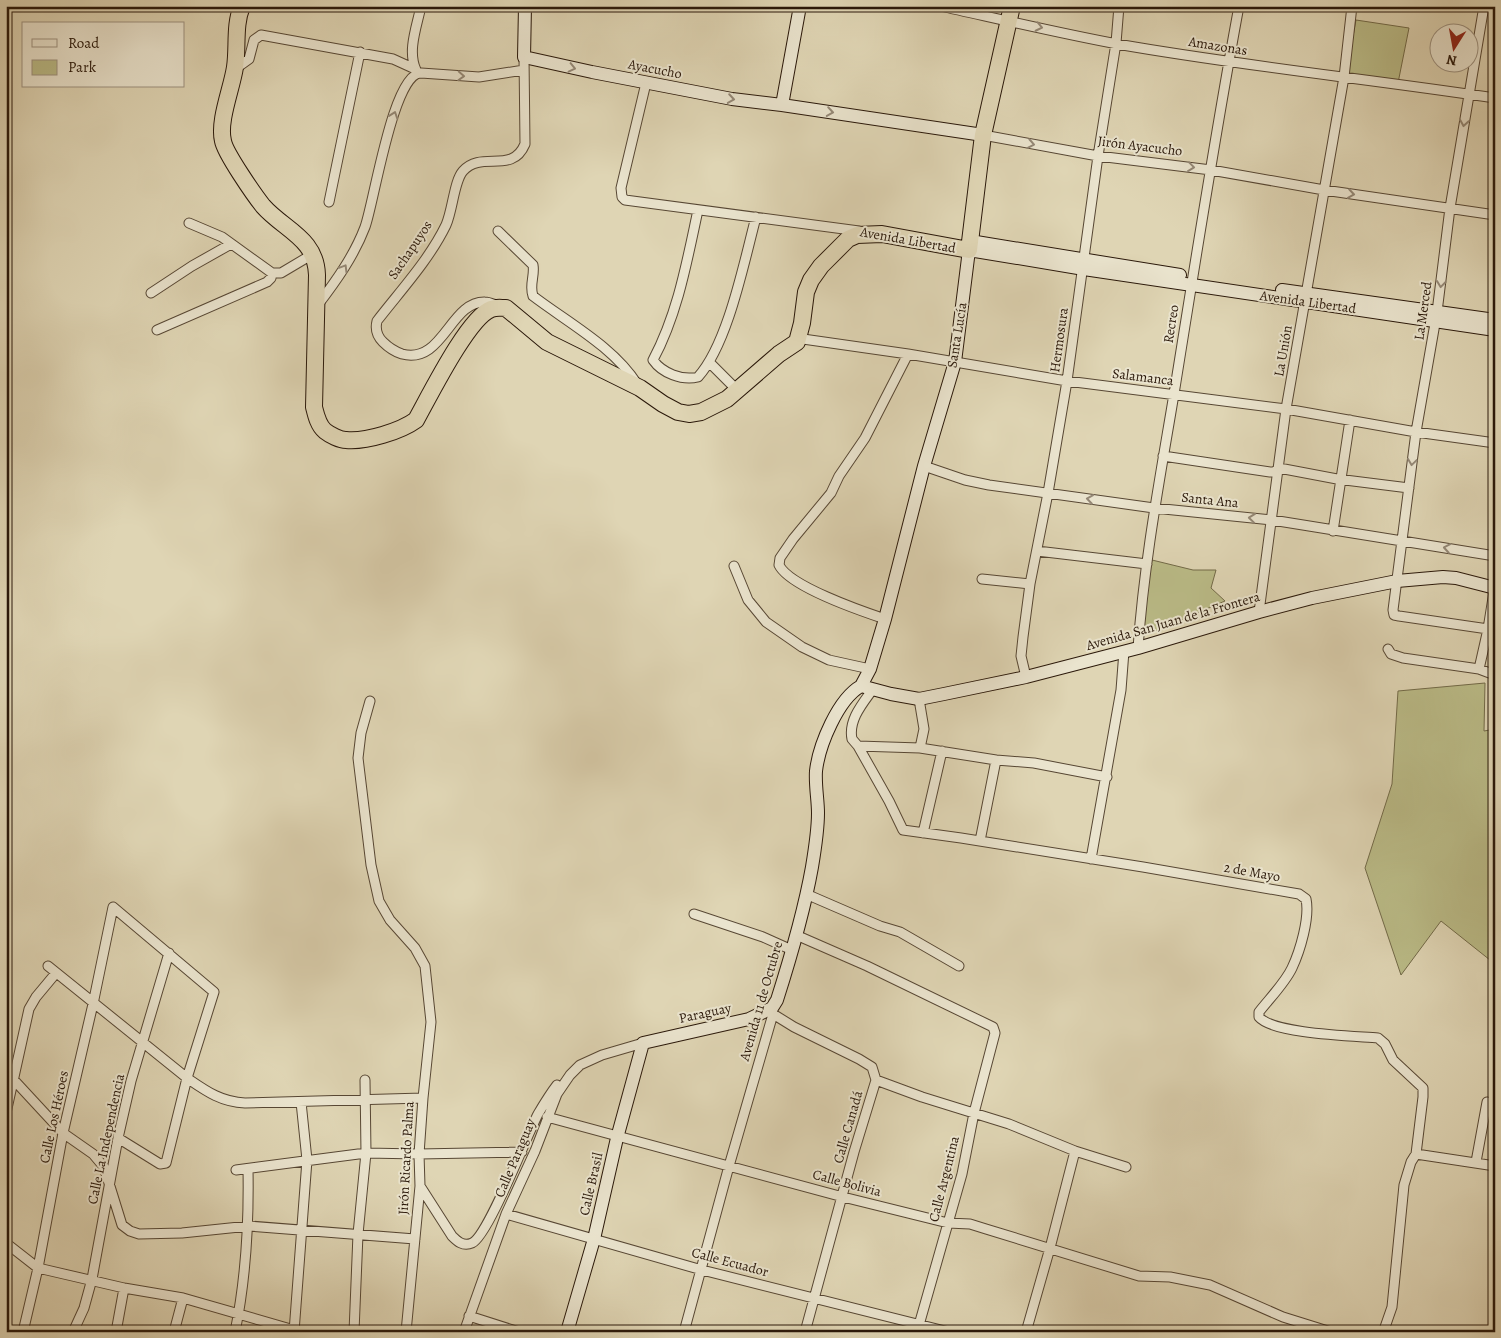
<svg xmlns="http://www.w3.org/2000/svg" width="1501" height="1338" font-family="Alegreya,serif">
<rect width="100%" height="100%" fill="#dfd5b4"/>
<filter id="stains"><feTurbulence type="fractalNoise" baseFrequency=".004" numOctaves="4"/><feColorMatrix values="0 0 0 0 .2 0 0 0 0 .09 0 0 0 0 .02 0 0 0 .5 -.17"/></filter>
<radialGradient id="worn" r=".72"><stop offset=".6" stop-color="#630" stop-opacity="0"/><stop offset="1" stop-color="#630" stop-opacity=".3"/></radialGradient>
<path fill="#babb87" stroke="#726a48" d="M1356,20l53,8 -11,55 -52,-9z
M1152,560l41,10h23l-5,18 14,13 -72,31 -14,-12z
M1485,683l-1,48 11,-2v235l-54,-43 -40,54 -36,-107 27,-84 6,-93z"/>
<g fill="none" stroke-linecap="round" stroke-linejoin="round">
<g stroke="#574734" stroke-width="11">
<path id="street" d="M940,6c59,13 118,27 177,38 125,22 252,35 378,54
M1484,6l-34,202 -13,104 -21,120 -23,178 1,5 5,1 89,13 7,2
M235,69l14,-10 5,-19 7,-5 132,24 22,10
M416,70c-9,-19 1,-44 5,-64
M646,83l-25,105 1,9 3,3 234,31
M983,135l115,21 113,14 113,20 171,25
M329,202l31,-150
M698,210c-11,51 -20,103 -45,150 9,13 29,21 45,17 30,-33 46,-115 58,-160
M189,223l33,14 50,36h9l32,-19
M498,231l35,34c2,11 -4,20 0,31 34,26 81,51 104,88
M151,293l41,-27 39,-22
M496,305c-3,-1 -7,-3 -11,-3 -35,-1 -42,63 -83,52 -6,-2 -14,-7 -19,-12 -6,-6 -8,-13 -6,-21 24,-31 52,-61 69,-96 7,-16 8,-44 17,-54 19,-21 49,4 62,-27l-1,-87
M317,306c19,-25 37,-50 48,-79 9,-24 28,-154 56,-154l58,4 45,-7
M157,330l110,-48 4,-4 1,-5
M796,338l112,16 159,27 219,28 130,23 79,11
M710,363l27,27
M1163,456l107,16h4l5,-4 58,11 72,9
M924,466l41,14 24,5 165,23 118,12 223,36
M1333,531l17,-111
M1037,551l110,13
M734,566l14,34 18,22 36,25 27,13 41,9
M982,579l48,5
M1259,612l27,-203 58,-332 8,-71
M885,619c-24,-8 -96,-33 -106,-54l1,-7 13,-19 38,-46 8,-17 26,-38 43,-84
M1138,648c6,-86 22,-170 36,-254 21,-130 41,-259 65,-388
M1388,649l3,5 12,4 76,11 16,6
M1479,669l9,-40 7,-44
M1026,677l-5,-21 2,-19 7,-53 18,-91 19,-112 31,-225 18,-113 3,-37
M873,689c-10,14 -25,31 -21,50l6,7 62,2 76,12 -16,81
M919,699l5,30 -4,19
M370,701l-9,32 -3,25 13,107 8,36 11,19 25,28 10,18 6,56 -8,76 -4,56 1,32 -14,146
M858,746l31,55 14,29 58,8 182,29 156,27 7,5c4,19 -6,52 -14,69 -7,15 -23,31 -33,44v5c14,17 95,19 119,21l7,6 8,16 30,28v9l-7,57 -5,8 -7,23 -12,122 -8,23 -3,2
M996,760l38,3 73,14
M923,833l19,-82
M1091,859l30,-169 3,-39
M806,894l74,32 20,6 59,34
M694,914l69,23 29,13
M796,935l71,31 126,61 2,6 -21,80 -12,61 -45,158
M48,966l139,112c19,13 34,24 58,25l178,-5
M773,1014l21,13 65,32 13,8 4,13 -22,72 -49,180
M6,1073l7,6 50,54 30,21 11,13 18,58 8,6 9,3 43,-1 67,-7 166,13
M876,1080l46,17 87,27 66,27 51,16
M6,1113l23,-104 7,-12 20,-24
M547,1117l296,80 105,26 22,1 16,5 153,47 31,1 40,8 73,32 48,15
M1416,1154l79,12
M1476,1162l11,-60
M236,1170l130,-17 53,1 103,-2
M420,1186l32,50c5,5 11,11 20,7 16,-7 55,-108 66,-129 6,-10 12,-20 19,-29
M506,1214l196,56 247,62
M6,1243l32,25 86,20 59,10 118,34
M469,1316l50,16
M23,1332l15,-64 25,-135 30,-129 20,-97 101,85 -27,86 -21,85 -6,1 -42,-26
M73,1332l11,-24 8,-29 26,-141 13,-57 38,-128
M116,1332l8,-44
M174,1332l9,-34
M235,1332c11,-54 14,-109 13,-163
M294,1332l13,-172 -6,-58
M354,1332l4,-98 8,-81 -1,-73
M464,1332l42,-118 29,-63 22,-57 13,-19 10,-10 22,-10 41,-12
M684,1332l45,-166 44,-152 -1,-5
M1026,1332l24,-84 25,-97"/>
</g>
<g stroke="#2a180a" stroke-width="14">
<path id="secondary" d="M525,6l-1,51 68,15 140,27 50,6 201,30
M782,105l18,-99
M970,241l210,34
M1282,290l213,30
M861,686l9,-17 15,-50 39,-153 31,-104 14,-112 115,19 411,61
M861,686l30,8 28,5 25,-5 82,-17 112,-29 121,-36 53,-14 85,-17 46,-4 13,1 39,10
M567,1332l27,-93 23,-101 26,-95 106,-24 23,-11 5,-8c14,-44 27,-88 35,-133 3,-18 6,-36 6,-54 0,-13 -3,-28 -2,-42 3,-26 22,-72 45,-85"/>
</g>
<g stroke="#2a180a" stroke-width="18">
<path id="highway" d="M242,6c-8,19 -4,41 -7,61 -3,21 -17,54 -12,74 2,12 32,55 40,65 21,24 53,32 54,69l-3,132c2,8 4,18 11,24 5,4 15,9 21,9 20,2 55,-9 70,-20 14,-25 52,-102 75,-111 5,-2 10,-1 15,-1l41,34 93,46 23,16 15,8 11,2 12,-2 26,-13 52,-45 18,-12 5,-19 4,-31 5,-12 10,-14 27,-27 9,-4 25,-1 87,16 14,-115 29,-129"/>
</g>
<use href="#street" stroke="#eae4ce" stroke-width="9"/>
<use href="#secondary" stroke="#eae4ce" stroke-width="12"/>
<use href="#highway" stroke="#dfd5b4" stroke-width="16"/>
</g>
<defs><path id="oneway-chevron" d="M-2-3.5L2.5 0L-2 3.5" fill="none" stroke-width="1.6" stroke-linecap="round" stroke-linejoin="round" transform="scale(1.25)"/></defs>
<g stroke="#948876">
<use href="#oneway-chevron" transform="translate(1039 27) rotate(12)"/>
<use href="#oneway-chevron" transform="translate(572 68) rotate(13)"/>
<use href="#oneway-chevron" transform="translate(461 76) rotate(3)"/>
<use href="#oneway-chevron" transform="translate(731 99) rotate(9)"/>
<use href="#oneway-chevron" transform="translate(830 112) rotate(9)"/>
<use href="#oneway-chevron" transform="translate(394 115) rotate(-71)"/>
<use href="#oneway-chevron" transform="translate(1464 123) rotate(99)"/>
<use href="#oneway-chevron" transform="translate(1031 144) rotate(11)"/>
<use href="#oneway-chevron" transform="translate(1191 167) rotate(7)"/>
<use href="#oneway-chevron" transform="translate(1351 194) rotate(8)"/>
<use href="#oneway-chevron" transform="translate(344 268) rotate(-59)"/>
<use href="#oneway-chevron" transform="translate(1441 284) rotate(97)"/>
<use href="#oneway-chevron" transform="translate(1412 462) rotate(98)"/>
<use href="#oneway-chevron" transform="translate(1090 499) rotate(-172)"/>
<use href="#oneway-chevron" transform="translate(1252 518) rotate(-174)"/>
<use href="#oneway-chevron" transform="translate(1447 548) rotate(-170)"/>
</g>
<g text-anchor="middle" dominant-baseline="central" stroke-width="4" stroke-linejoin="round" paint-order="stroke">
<g font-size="14" fill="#2a180a" stroke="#eae4ce">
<text transform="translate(1218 46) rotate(9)">Amazonas</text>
<text transform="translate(655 69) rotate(11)">Ayacucho</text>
<text transform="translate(1140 146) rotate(7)">Jirón Ayacucho</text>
<text transform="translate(908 240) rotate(10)">Avenida Libertad</text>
<text transform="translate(410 250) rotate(-56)">Sachapuyos</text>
<text transform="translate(1308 302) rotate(8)">Avenida Libertad</text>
<text transform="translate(1423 311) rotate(-82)">La Merced</text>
<text transform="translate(1171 324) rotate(-81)">Recreo</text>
<text transform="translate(957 335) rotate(-81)">Santa Lucía</text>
<text transform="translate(1059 340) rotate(-82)">Hermosura</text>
<text transform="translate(1283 351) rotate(-80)">La Unión</text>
<text transform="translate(1143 377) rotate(7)">Salamanca</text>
<text transform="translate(1210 500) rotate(6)">Santa Ana</text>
<text transform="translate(1173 621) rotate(-16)">Avenida San Juan de la Frontera</text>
<text transform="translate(1252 872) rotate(10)">2 de Mayo</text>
<text transform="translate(761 1001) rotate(-74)">Avenida 11 de Octubre</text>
<text transform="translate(705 1013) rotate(-12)">Paraguay</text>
<text transform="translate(54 1117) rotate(-78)">Calle Los Héroes</text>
<text transform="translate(848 1127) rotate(-74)">Calle Canadá</text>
<text transform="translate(106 1139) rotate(-78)">Calle La Independencia</text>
<text transform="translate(406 1158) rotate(-87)">Jirón Ricardo Palma</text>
<text transform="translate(515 1158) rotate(-67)">Calle Paraguay</text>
<text transform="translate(944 1179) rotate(-76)">Calle Argentina</text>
<text transform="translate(847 1183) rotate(15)">Calle Bolivia</text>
<text transform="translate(591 1184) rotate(-77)">Calle Brasil</text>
<text transform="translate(730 1262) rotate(15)">Calle Ecuador</text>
</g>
</g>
<rect width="1501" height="1338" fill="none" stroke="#dfd5b4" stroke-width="25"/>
<rect x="8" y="8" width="1486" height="1323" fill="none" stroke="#2a180a" stroke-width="2.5"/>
<rect x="12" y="12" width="1476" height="1313" fill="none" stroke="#2a180a"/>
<rect x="22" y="22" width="162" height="65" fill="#eae4ce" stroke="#9d9280"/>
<rect x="32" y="39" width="25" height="8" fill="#eae4ce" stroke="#9d9280"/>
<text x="68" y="48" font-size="15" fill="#2a180a">Road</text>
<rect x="32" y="60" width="25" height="15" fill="#babb87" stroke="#9d9280"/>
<text x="68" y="72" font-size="15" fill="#2a180a">Park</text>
<g transform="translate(1454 48) rotate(191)"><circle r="24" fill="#eae4ce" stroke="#9d9280"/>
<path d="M0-4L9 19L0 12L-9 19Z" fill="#8f2418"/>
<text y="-8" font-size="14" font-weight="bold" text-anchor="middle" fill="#2a180a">N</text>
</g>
<rect width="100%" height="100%" filter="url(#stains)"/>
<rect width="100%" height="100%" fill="url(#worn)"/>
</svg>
